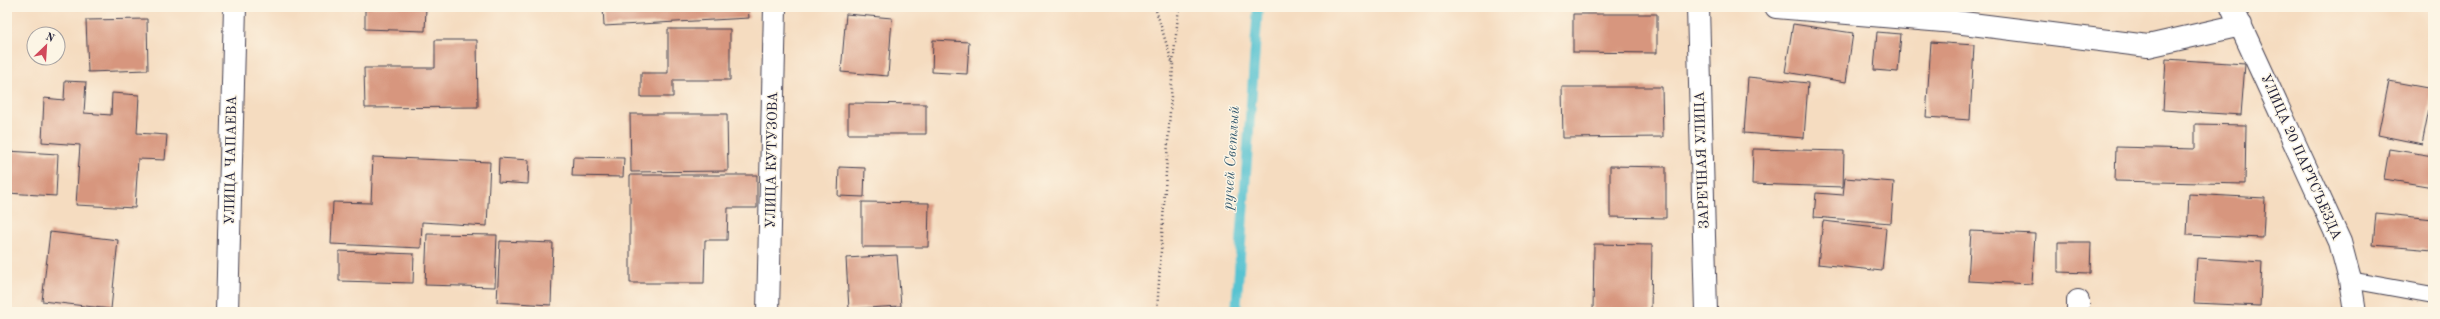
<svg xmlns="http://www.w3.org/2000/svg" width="2440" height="319" font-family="'Old Standard TT',serif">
<rect width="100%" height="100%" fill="#fcf5e5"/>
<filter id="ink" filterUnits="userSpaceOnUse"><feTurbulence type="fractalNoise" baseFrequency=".025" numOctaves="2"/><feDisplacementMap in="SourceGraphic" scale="8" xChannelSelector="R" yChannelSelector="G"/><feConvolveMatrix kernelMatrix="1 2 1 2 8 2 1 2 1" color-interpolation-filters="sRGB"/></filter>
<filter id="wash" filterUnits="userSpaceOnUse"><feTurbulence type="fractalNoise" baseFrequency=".012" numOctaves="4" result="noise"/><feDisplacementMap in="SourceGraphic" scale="16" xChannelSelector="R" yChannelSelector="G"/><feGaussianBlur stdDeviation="0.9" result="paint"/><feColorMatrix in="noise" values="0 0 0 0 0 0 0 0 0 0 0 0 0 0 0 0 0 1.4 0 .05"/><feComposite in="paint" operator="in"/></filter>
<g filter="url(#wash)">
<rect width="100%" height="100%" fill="#f5dcc0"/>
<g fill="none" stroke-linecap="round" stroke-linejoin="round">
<path stroke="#58c3d1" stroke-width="10" d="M1236,312l22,-305"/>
</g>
<g id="blocks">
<path fill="#d7967e" d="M365,7h61l-1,24 -60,-2z
M603,7h145l1,11 -145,8z
M846,14l46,4 -4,58 -47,-4z
M1573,14h84v39l-84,-1z
M147,19l1,51 -60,2 -2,-52z
M1793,24l60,9 -7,49 -61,-10z
M668,29h62v51h-57v17h-32v-24h27z
M1877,32l24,2 -3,38 -24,-2z
M435,40h42l1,67 -113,1 -1,-40h71z
M933,40l36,2 -2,32 -35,-2z
M1931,42l43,3 -4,75 -44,-3z
M2166,59l79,5 -4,51 -78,-5z
M1748,77l60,6 -4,55 -60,-5z
M65,81l21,1 -2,31 27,2 1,-22 27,2 -2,38 30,2 -2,25 -27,-1 -3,49 -59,-3 4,-60 -38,-3 2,-44 20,2z
M2389,81l44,8 -11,55 -44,-9z
M1562,87h100l1,50 -100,1z
M848,103l78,1v30h-78z
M630,114h97l1,57 -97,1z
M2195,124l51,1 -1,59 -130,-3 1,-34 79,2z
M1753,149l91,2 -1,36 -91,-3z
M2389,149l44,7v31l-49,-8z
M7,151l51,3 -2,42 -49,-3z
M373,157l117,5 -3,64 -65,-4 -1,26 -90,-4 2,-42 38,1z
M573,157l51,1 -1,19 -51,-1z
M499,158l30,2 -1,24 -30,-2z
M1610,166l56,1v51l-56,-1z
M839,167l26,1 -1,29 -26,-1z
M630,175h127v33h-29l-1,32h-22l-1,43h-74z
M1845,178l49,4 -3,41 -77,-6 2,-24 27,2z
M2189,194l76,4 -2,40 -76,-3z
M862,202l67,1 -1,44h-66z
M2376,213l57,6v31l-60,-5z
M1823,221l63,7 -4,43 -64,-7z
M1971,231l64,3 -3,50 -64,-3z
M50,232l68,8 -7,69 -69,-8z
M427,234l70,1 -2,52 -70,-2z
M500,241l53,2 -2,62 -54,-3z
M2058,242h33l-1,31 -32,-1z
M1594,244l58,1 -1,67h-58z
M339,251l75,3 -1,29 -74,-2z
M897,255l4,51 -52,3 -3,-51z
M2197,258l65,4 -2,44 -66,-3z"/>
</g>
</g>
<g filter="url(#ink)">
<use href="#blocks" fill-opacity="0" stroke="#423e4f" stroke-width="1"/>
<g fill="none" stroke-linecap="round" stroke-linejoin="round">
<g stroke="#423e4f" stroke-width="18">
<path id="service" d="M2350,280l83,15"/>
</g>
<g stroke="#423e4f" stroke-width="24">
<path id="minor" d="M1698,7l8,305
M1776,7l179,15 193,24 93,-21
M2232,7l108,235 10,38 5,32
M2078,301v11
M227,312l8,-305
M768,312l7,-305"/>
</g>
<path stroke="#423e4f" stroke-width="2.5" stroke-dasharray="1 3" stroke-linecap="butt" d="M1155,7l18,58 -16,247
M1173,63l6,-56"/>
<use href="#service" stroke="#fff" stroke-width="16"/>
<use href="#minor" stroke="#fff" stroke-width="22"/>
</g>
</g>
<g text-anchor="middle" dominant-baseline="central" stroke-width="3" stroke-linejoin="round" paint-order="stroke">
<g font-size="14" fill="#22223b" stroke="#fcf5e5">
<text transform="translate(2301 157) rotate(66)">УЛИЦА 20 ПАРТСЪЕЗДА</text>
<text transform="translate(231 160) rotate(-89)">УЛИЦА ЧАПАЕВА</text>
<text transform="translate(772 160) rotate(-89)">УЛИЦА КУТУЗОВА</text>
<text transform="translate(1702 160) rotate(-92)">ЗАРЕЧНАЯ УЛИЦА</text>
</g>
<g font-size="15" font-style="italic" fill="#355a70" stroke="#fcf5e5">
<text transform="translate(1232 158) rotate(-86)">ручей Светлый</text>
</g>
</g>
<rect width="2440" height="319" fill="none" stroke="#fcf5e5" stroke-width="24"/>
<g transform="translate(46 46) rotate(25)"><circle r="19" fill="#fcf5e5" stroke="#a5a1a1"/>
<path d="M0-3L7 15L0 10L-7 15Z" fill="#d1495b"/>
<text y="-6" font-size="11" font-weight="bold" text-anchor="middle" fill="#22223b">N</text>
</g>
</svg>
